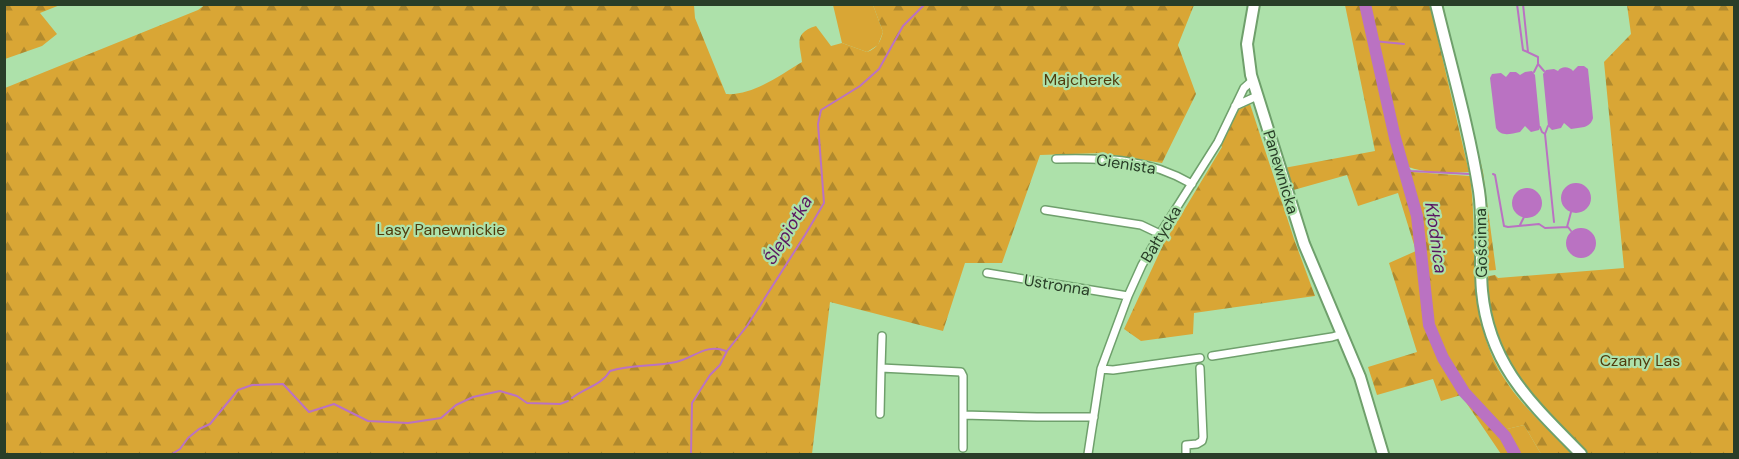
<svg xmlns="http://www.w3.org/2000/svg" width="1739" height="459" font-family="'DM Sans',sans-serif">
<defs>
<pattern id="forest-firs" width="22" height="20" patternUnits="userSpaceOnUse" patternTransform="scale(1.5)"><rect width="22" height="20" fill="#d9a635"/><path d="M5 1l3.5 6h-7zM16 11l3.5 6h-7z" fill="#b0892d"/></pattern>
</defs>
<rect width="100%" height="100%" fill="#ade1aa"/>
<path fill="#d9a635" d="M833,5h40l10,27 -5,13 -11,7 -25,-9z
M1524,425l17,29h-24l-7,-15 -7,-9z"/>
<path fill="url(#forest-firs)" d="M206,4l488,1 1,13 31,76c27,2 54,-19 76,-32 -2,-18 -9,-29 14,-36l15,20 11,-3 25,9c11,-4 13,-10 16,-20l-10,-27h321l-16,40 18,49 -34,69 -60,-10 -62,2 -38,108h-37l-22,68 -113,-29 -18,152h-807v-366l193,-78z
M4,5h56l-20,8 17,21 -15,12 -37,13z
M1345,5h17l31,134 21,77 6,39 2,46 3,25 18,39 22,32 38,41 8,16h-10l-40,-59 -20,6 -8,-22 -56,16 -9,-28 49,-15 -28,-89 27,-12 -18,-58 -40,13 -11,-31 -57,16 -6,-23 91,-17z
M1368,5h62l39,167c-20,1 -47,2 -65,-7z
M1440,5h3l40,167 13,98 -12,1 -1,-65z
M1627,5h107v449h-149l-71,-78 -20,-45 -10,-54 11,-2 3,3 126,-10 -20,-206 27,-28z
M1250,104l44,135 21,57 -121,17 -1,21 -52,7 -17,-12 39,-84 59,-98 -2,-3 16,-33z
M1407,170l5,2 58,4c9,67 -5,138 32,199 18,30 46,54 70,79h-31l-17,-29 -21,5 -38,-39 -20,-34 -13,-32 -13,-109z"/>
<path fill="#ba72c2" d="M1578,66h6l4,3 5,49c-3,11 -13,9 -22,11l-7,-6 -3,5 -9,2 -4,-4 -5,-52 3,-4 8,-1 4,2c3,-5 11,-5 15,0z
M1532,71l3,4 5,52 -1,3 -8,2 -6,-6 -5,6c-10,2 -19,5 -24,-4l-6,-50 2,-4 9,-1 5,4 4,-5h6l4,3 5,-3z
M1561 198a15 15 0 1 1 30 0a15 15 0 1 1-30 0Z
M1512 203a15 15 0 1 1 30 0a15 15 0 1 1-30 0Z
M1566 243a15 15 0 1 1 30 0a15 15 0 1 1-30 0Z"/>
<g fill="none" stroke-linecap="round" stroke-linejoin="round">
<path stroke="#ba72c2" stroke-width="2" d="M1517,4l6,46 15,7v7l6,7
M1523,4l5,48
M1373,41l31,3
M1534,72l4,-8
M1548,126l-3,8 9,88
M1540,127l2,5 3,2
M1403,167l8,4 59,3
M1493,174l2,1 9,51 4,1 31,-3 6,4 23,-1 3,4
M1520,225l4,-8
M1567,227l4,-15
M572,398c12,-10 30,-13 38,-27 21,-7 44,-4 66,-9 18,-4 30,-19 50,-11
M172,454l8,-5 8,-11 11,-9 11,-5 28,-34 14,-5 31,-1 26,28 25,-8 34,17 40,2 33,-5 15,-13 17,-8 27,-6 17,5 10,7 33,1 8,-3
M691,454l1,-51 18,-28 10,-10 7,-14 20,-25 58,-91 19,-32 -6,-79 3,-14 39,-24 19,-17 24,-43 22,-22"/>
<path stroke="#ba72c2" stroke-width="12" d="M1365,4l30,134 22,78 12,109 14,33 21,34 41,44 10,18"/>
<g stroke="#6fa06c" stroke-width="10">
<path id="street" d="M1235,106l22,-10
M1056,159c51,-1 91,-1 136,25
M1045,210l96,15 19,9
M987,273l141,23
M1212,356l120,-19 10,-3
M881,368l1,-32
M1101,369l12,1 87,-12
M880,414l1,-46 80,4 2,4v72
M963,415l74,2h57
M1088,454l13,-85 27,-73 14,-31 18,-31 58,-92 26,-54 8,-7
M1186,454v-9l11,-1 5,-3 1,-4 -3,-69"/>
</g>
<g stroke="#6fa06c" stroke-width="14">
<path id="secondary" d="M1254,4l-7,40 4,31 53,169 56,133 23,77
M1436,4c15,62 33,124 43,187 5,33 0,67 3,100 7,75 50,113 99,163"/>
</g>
<use href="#street" stroke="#fff" stroke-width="7"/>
<use href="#secondary" stroke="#fff" stroke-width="10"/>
</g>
<g text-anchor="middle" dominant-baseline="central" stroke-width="4.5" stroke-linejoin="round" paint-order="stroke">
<g font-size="16" fill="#503b0c" stroke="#ade1aa">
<text x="1082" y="79">Majcherek</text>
<text x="441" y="229">Lasy Panewnickie</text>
<text x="1640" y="360">Czarny Las</text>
</g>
<g font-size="16" fill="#293e28" stroke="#ade1aa">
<text transform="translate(1126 164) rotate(9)">Cienista</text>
<text transform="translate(1281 172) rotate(73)">Panewnicka</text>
<text transform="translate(1161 234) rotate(-59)">Bałtycka</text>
<text transform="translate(1481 243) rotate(-91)">Gościnna</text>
<text transform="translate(1057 285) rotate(9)">Ustronna</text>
</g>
<g font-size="18" font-style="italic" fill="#5a1762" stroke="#ade1aa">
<text transform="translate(788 230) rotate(-59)">Ślepiotka</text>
<text transform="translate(1436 238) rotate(82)">Kłodnica</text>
</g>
</g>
<rect width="1739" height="459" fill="none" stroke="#293e28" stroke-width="12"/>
</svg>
